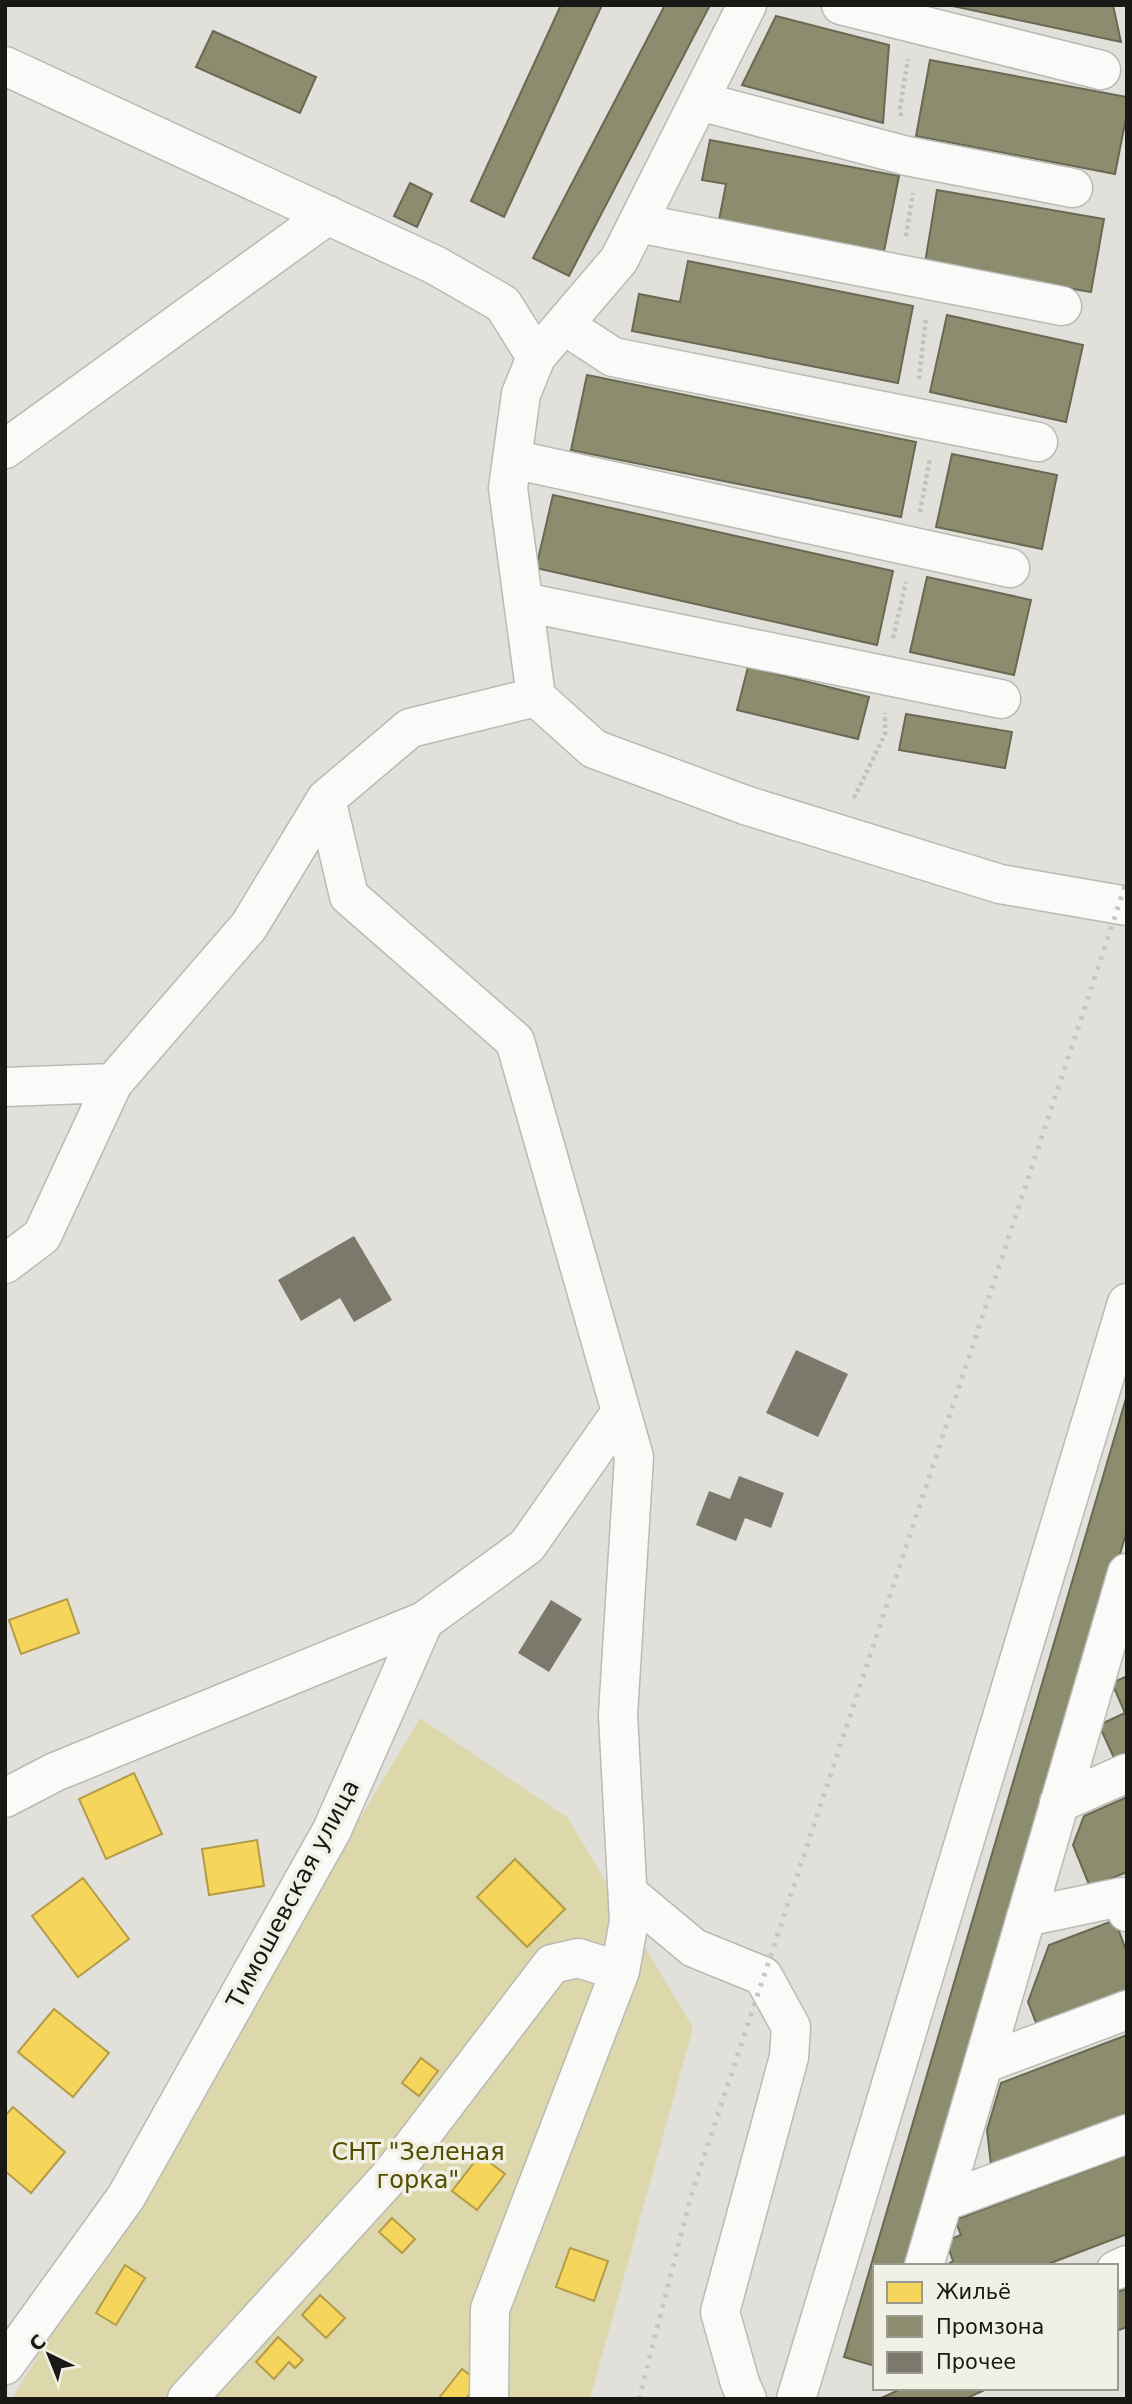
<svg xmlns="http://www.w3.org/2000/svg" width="1132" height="2404" font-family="'DejaVu Sans',sans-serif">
<rect width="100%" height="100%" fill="#e1e0da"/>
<path fill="#dcd8ac" d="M420,1718l148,100 125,210 -103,371h-578z"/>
<path fill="#f6d55c" stroke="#b49c46" stroke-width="2" d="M67,1599l12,34 -58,21 -12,-34z
M134,1773l28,61 -56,25 -27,-60z
M257,1840l7,46 -55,9 -7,-46z
M515,1859l50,50 -38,38 -50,-50z
M83,1878l46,61 -51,38 -46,-61z
M54,2009l55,44 -36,44 -55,-45z
M421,2058l17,13 -19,25 -17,-13z
M13,2107l52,45 -34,41 -26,-22v-55z
M480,2155l25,19 -28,36 -25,-19z
M392,2218l23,21 -13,14 -23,-21z
M570,2248l38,13 -14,40 -38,-14z
M125,2265l20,13 -29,47 -20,-12z
M320,2295l25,23 -19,20 -24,-23z
M278,2337l25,23 -8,8 -6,-6 -15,17 -18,-17z
M462,2369l21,16 -11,13 -3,-3 -3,4 -27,-1z"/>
<path fill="#8c8c6e" stroke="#6a6953" stroke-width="2" d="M561,5h41l-98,212 -33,-16z
M665,5h45l-141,271 -36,-18z
M948,5h165l8,37z
M776,16l113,29 -6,78 -141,-38z
M213,31l103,46 -16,36 -104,-46z
M930,60l197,37v16l-12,61 -199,-38z
M710,140l189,36 -15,75 -165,-31 7,-36 -24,-4z
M410,183l22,11 -15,33 -23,-11z
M937,190l167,29 -13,73 -166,-29z
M688,261l225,45 -15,77 -266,-52 7,-37 41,8z
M947,315l136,30 -17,77 -136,-30z
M587,375l329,67 -15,75 -330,-67z
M952,454l105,21 -15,74 -106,-22z
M553,495l340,76 -16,74 -341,-77z
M927,577l104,23 -17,75 -104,-23z
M748,667l121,30 -11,42 -121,-29z
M906,714l106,18 -7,36 -106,-18z
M1127,1395v135l-217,736h-35v100l-31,-9z
M1127,1676v76l-13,6 -15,-33 26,-12 -13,-30z
M1127,1797v75l-37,15 -17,-42 11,-29z
M1115,1920l12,33v41l-89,34 -10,-26 21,-57z
M1127,2035v78l-136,52 -4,-35 14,-47z
M1127,2155v79l-84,32h-98l8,-5 -7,-20 15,-6 -6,-15z
M1127,2288v39l-11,4v-38z
M903,2388h86l-24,11h-86z"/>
<path fill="#7a796c" d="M354,1236l38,64 -38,22 -14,-24 -39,23 -23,-41z
M796,1350l52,24 -30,63 -52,-24z
M739,1476l45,17 -13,35 -26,-10 -9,23 -40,-16 13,-34 21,8z
M551,1600l31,19 -33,53 -31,-19z"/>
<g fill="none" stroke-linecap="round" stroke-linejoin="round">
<g stroke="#babab5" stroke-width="41">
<path id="minor" d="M747,5l-128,255 -83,97 -15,37 -13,94 28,209 58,52 151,56 255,79 127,22
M841,5l260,65
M5,66l430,199 68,39 33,53
M699,101l208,55 166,32
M638,223l424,83
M564,325l49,32 425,85
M5,449l323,-234
M512,459l498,109
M524,602l477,97
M326,799l23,97 166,145 119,416 -16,258 11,206 -9,50 -130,338 -1,90
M5,1087l108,-4 136,-157 77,-127 84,-71 126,-31
M5,1264l37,-28 71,-153
M5,1798l50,-26 369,-151
M1059,1803l68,-30
M628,1893l66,55 69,28 28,51 -2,30 -69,255 20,71 7,16
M1026,1917l95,-20 6,15
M983,2064l144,-54
M943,2202l184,-68
M924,2266l203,-693
M1116,2270l11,-5
M5,2365l121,-168 206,-367 92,-209 103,-75 94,-134
M187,2399l204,-224 161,-211 26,-6 42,13
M796,2399l331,-1096"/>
</g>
<path stroke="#c2c1be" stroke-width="4.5" stroke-dasharray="3.5 3.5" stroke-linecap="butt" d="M901,116l-1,-8 8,-49
M906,236l7,-43
M919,379l7,-61
M920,512l10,-54
M893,638l13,-56
M854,798l31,-64v-21"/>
<use href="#minor" stroke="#fafaf9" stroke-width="38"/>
<path stroke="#c6c6c4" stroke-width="5" stroke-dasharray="3.5 7" stroke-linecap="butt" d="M639,2399l52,-203 436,-1316"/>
</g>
<g text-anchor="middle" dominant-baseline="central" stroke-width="7" stroke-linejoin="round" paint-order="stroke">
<g font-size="24" fill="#191814" stroke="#f1f0e5">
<text transform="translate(293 1894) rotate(-62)">Тимошевская улица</text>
</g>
<g font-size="24" fill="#544e03" stroke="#f1f0e5">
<text x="418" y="2152">СНТ "Зеленая<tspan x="418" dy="28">горка"</tspan></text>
</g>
</g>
<rect width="1132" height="2404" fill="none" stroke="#191814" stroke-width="14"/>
<rect x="873" y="2264" width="245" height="126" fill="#f1f0e5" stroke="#9b9a91" stroke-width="2"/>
<rect x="887" y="2282" width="35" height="21" fill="#f6d55c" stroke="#9b9a91" stroke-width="2"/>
<text x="936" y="2299" font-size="21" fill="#191814">Жильё</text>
<rect x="887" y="2316" width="35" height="21" fill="#8c8c6e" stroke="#9b9a91" stroke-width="2"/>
<text x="936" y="2334" font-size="21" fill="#191814">Промзона</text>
<rect x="887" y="2352" width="35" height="21" fill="#7a796c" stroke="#9b9a91" stroke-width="2"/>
<text x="936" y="2369" font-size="21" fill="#191814">Прочее</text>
<g transform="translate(49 2355) rotate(317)" stroke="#f1f0e5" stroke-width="5" paint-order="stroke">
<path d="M0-5L12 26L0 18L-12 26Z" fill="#191814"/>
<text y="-10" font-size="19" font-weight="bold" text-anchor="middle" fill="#191814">С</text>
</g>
</svg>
